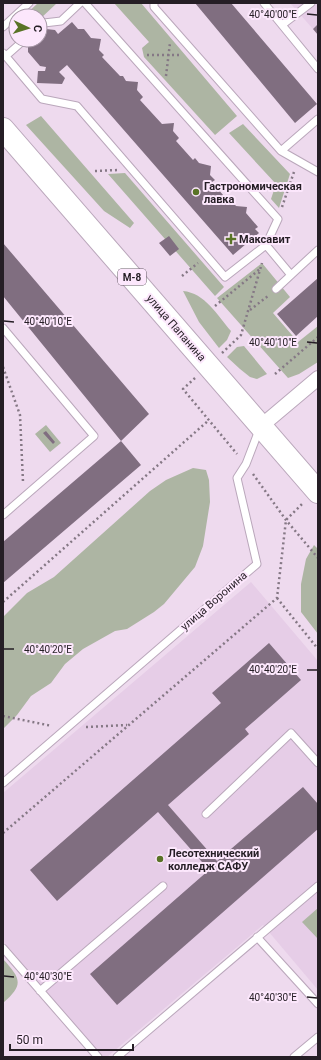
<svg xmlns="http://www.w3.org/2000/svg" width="321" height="1060" font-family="Roboto,sans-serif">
<rect width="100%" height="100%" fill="#eedaee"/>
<path fill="#e6cde7" d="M290,3h28v32l-5,-6z
M251,582l67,79v329l-55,-65 -156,132h-6l-98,-116v-148z"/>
<path fill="#adb5a3" d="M38,3h19l-17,16v-3h-16z
M114,3h27l96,113 -22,19 -71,-78 -2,-9 7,-6z
M41,116l93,107 -4,5 -26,-17 -78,-86z
M243,124l47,50 -11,34 -8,-9 5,-15 -47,-51z
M125,173l99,114 -9,9 -107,-122z
M262,263l28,34 -17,16 25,29 20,-16v36l-19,12 -11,4 -71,-80z
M183,291c22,2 34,24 48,40l-4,9 -8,8 -20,-26z
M244,346l23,28 -10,5 -7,-2 -10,-8 -13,-12 10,-10z
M46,425l15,18 -11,9 -15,-18z
M193,468l13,2 3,10 1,22 -7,44 -8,21 -31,37 -10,8 -27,17 -12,2 -32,18 -18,15 -14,19 -20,13 -14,19 -14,14v-112l24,-24 27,-16 96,-86 16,-11z
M314,545l4,4v85l-17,-22v-28l5,-25z
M318,908v31l-16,-17z
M3,959c17,19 22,25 0,44z"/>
<path fill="#806e80" d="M195,3h36l86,101 -22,19z
M72,22l6,7h6l7,9 10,1 -2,11 5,5 -2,2 18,19h3l3,5 12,1 -1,8 6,7 -3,3 22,24 12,-1 -1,8 6,7 -3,3 17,19 2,-2 4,5 12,3 -1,9 5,5 -3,2 17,20 2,-2 5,6 11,1 -1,6 12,14 -3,2 4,4 -26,22 -166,-190 -8,7 6,6 -3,6 -25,-1 1,-12h7l1,-4 -6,-1 -12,-14v-7l5,-5h7v-6l6,-5 9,1 3,4z
M318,24v11l-5,-6z
M169,236l10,13 -9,7 -11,-13z
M3,243l146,171 -28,27 20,24 -138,118v-41l118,-101 -118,-145z
M318,278v38l-22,20 -19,-22z
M46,431l9,11 -2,2 -10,-11z
M269,643l32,37 -56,49 4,5 -81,71 49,56 86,-74 15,17v25l-201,176 -27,-31 119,-104 -51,-58 -101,89 -27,-31 191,-167 -9,-10z"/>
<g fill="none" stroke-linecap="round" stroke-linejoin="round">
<g stroke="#baa7bb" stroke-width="9">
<path id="service" d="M154,3v4l127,144 37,-32
M264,3l54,66
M282,25l29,-22
M3,27l26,-24
M40,27l4,-4 17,-2 19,-18
M3,53l39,46 35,7 148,171 41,-32 12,-26 -193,-216
M6,56l18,-16
M281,151l37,21
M266,245l25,30 27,-25
M276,289l15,-14
M3,328l91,108 -91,79
M3,783l254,-219 -20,-86 9,-14 13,-34
M206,814l85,-81 27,30
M257,937l61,67
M3,948l95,109
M40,991l123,-105
M117,1057l201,-171
M294,1057l24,-20"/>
</g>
<g stroke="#baa7bb" stroke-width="16">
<path id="minor" d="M260,427l58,-49"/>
</g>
<g stroke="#baa7bb" stroke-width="24">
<path id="primary" d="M3,129l315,363"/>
</g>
<path stroke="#857885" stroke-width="2.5" stroke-dasharray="2 3" stroke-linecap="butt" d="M147,55h35
M166,76l4,-33
M95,171l23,-1
M282,207l12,-35
M182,276l16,-13
M215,306l45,-37
M250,310l18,-14
M222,353l19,-18 21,-72
M3,367l17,48 3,67
M275,374l43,-37
M195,378l-12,11 54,65
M253,474l33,46 32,38
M277,598l41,51
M3,602l206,-182
M3,716l49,10
M86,727l41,-2
M3,833l274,-235 9,-78 17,-17"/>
<use href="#service" stroke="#fff" stroke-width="7"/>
<use href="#minor" stroke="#fff" stroke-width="14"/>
<use href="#primary" stroke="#fff" stroke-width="22"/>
</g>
<path fill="none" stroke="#251e25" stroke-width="1.5" d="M307,14l10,1M4,321l10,1M307,342l10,1M4,649h10M307,670h10M4,976l10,1M307,997l10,1"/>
<g fill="#597326" stroke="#fce7fc" stroke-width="1.5">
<circle cx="196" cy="192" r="4"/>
<path d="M229 233h4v4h4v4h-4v4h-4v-4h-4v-4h4z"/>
<circle cx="160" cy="859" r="4"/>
</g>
<g text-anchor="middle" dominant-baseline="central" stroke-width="4" stroke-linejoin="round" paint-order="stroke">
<rect fill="#fce7fc" stroke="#665a66" stroke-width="1" x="118" y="269" width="28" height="16" rx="3"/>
<g font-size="10" font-weight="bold" fill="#251e25">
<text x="132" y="277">М-8</text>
</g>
<g font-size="11" font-weight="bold" fill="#251e25" stroke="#fce7fc" text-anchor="start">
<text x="204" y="186">Гастрономическая<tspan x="204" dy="13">лавка</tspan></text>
<text x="239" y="239">Максавит</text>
<text x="168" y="853">Лесотехнический<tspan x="168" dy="13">колледж САФУ</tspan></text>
</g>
<g font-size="11" fill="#251e25" stroke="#fce7fc">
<text transform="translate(176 328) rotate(49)">улица Папанина</text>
<text transform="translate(214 601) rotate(-41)">улица Воронина</text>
</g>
</g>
<g font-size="10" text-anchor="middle" fill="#251e25" stroke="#fce7fc" stroke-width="4" stroke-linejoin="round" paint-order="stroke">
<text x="273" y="18">40°40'00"E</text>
<text x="48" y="325">40°40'10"E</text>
<text x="273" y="346">40°40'10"E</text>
<text x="48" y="653">40°40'20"E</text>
<text x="273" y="673">40°40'20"E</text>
<text x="48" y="980">40°40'30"E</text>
<text x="273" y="1001">40°40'30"E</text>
</g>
<rect width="321" height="1060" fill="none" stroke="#251e25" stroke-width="8"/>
<g transform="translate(28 28) rotate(94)"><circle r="19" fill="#fce7fc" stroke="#a697a6"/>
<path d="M0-3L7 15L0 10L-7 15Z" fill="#597326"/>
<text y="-6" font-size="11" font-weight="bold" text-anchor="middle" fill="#251e25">С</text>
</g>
<path d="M10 1044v6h123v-6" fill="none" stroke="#251e25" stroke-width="2"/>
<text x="16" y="1044" font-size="12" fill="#251e25" stroke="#fce7fc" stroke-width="3" paint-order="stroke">50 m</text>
</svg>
